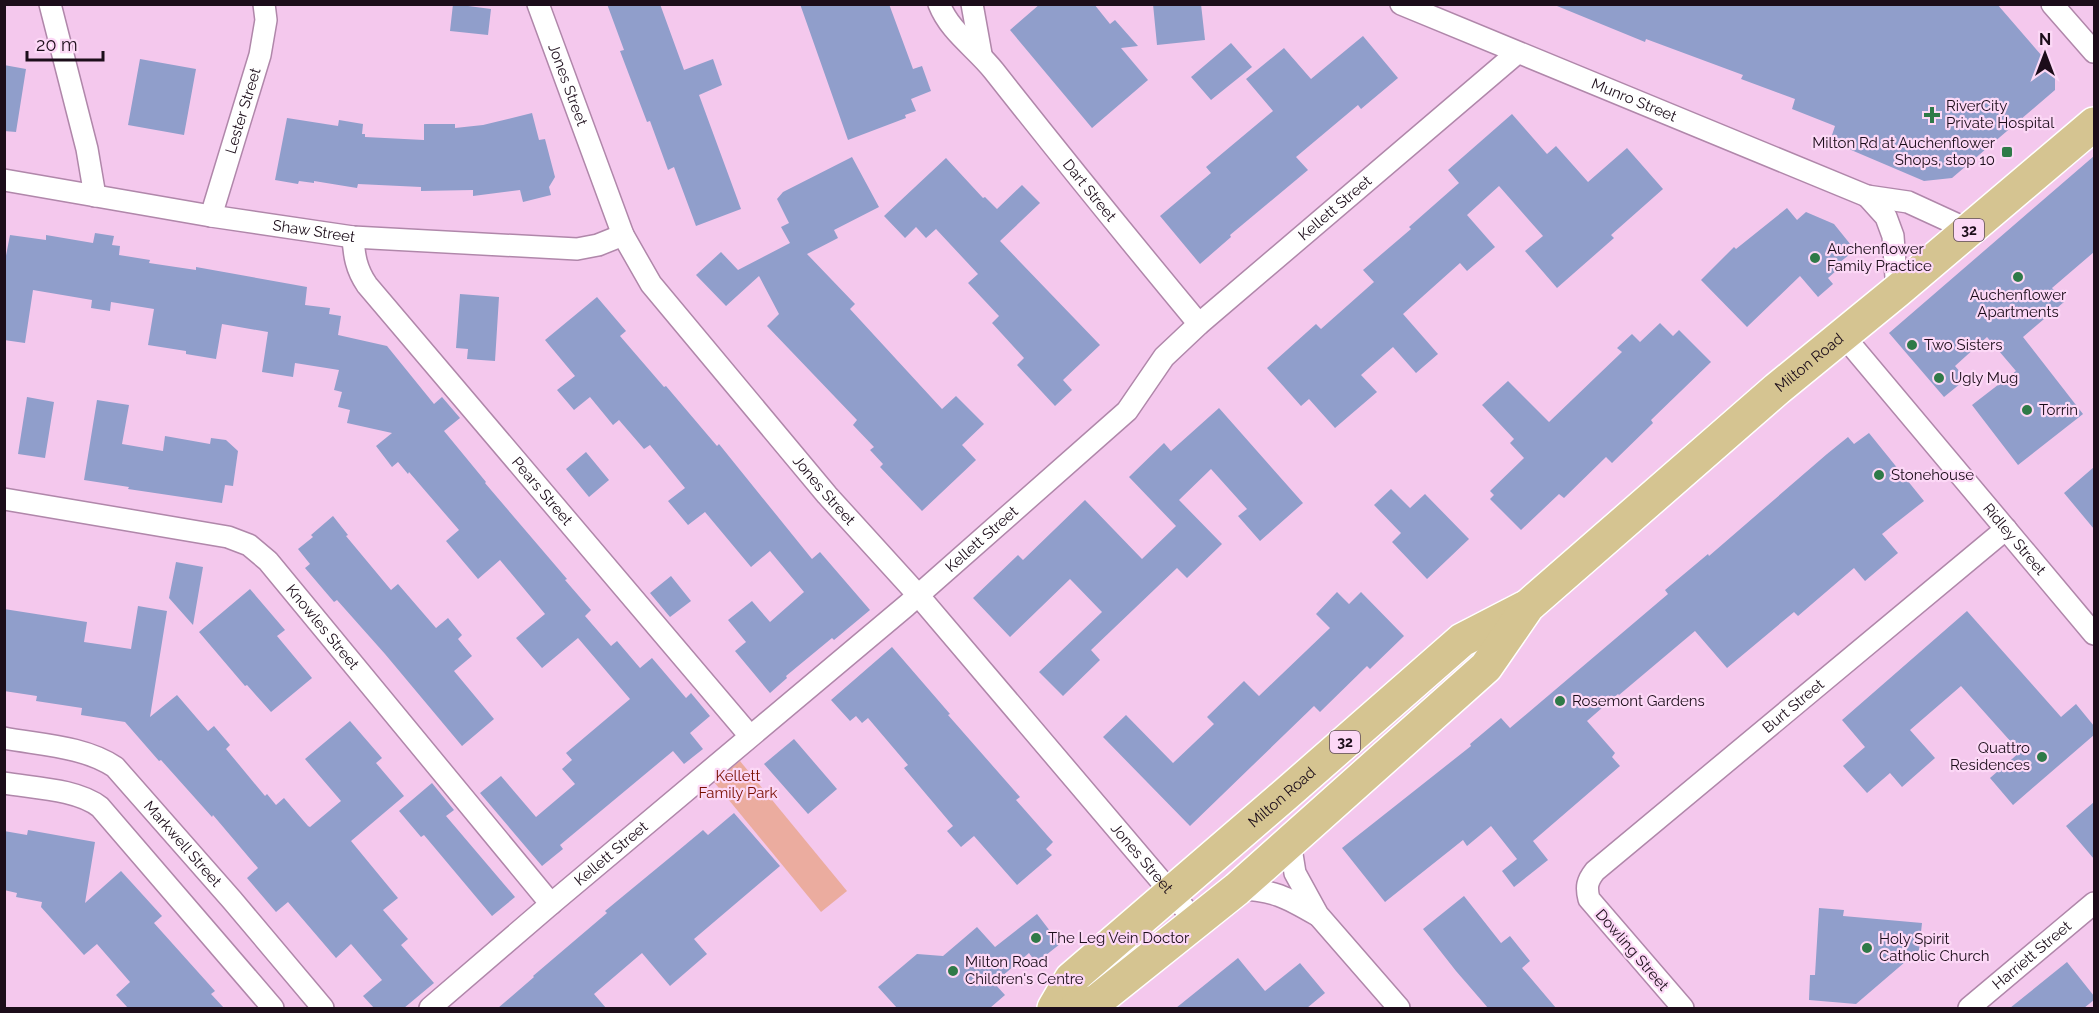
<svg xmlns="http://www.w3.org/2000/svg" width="2099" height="1013" font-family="Raleway,sans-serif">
<rect width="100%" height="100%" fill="#f4c8ed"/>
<path fill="#ebac9f" d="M740,761l107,130 -26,21 -107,-130z"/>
<path fill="#909ecb" d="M453,4l38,5 -3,26 -38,-4z
M607,4h53l24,66 29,-11 9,26 -23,10 42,114 -45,17 -22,-59 -6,3 -18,-49 -3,1 -27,-71 4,-1z
M800,4h89l24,65 9,-3 9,25 -20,8 5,12 -11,4 1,3 -58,22z
M1040,4h54l16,20 5,-4 23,26 -17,2 27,32 -56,48 -82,-98z
M1153,4h48l4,36 -48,5z
M1557,4h440l58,67v19l-103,88 -28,3 -94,-40 5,-15 -43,-17 3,-10 -54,-20 2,-4 -97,-36 -1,3 -88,-36z
M1363,36l35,42 -37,31 -3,-4 -62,52 12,13 -78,65 1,2 -31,27 -40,-48 51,-43 -5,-6 67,-56 -27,-32 38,-31 27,31z
M1231,43l21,24 -41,33 -20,-23z
M140,59l56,10 -12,66 -56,-10z
M4,65l22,4 -10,63 -12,-1z
M532,113l7,27 6,-1 10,38 -6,10 2,8 -28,7 -3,-12 -47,6v-6l-52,1v-4l-63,-3 -1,4 -43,-7v2l-15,-2 -1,3 -23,-4 12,-62 51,8 1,-6 24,4 -1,10h3v3l59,3v-16h31v4l28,-3z
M1512,114l35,40 9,-8 32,36 39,-34 36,41 -52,46 3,3 -57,50 -32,-37 18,-15 -44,-50 -32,29 28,32 -28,24 -7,-8 -57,51 35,40 -22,19 -23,-26 -32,28 16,17 -42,36 -26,-29 -8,7 -34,-38 49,-44 5,5 53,-47 -11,-12 48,-41 -2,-2 50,-44 -11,-13z
M2094,156v96l-42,36 12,14 -41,35 60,77 -65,51 -46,-60 44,-34 -29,-34 -32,29 11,13 -22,18 -55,-64z
M852,157l27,50 -45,23 4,8 -31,16 48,50 -5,5 92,100 14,-13 28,28 -22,21 14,15 -54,51 -42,-44 3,-3 -13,-14 4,-3 -21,-22 4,-5 -90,-94 12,-12 -20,-38 -33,30 -30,-31 25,-23 17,18 52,-27 -9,-16 8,-4 -12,-24 6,-7z
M946,158l37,40 2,-1 12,12 25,-24 18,18 -40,38 100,104 -37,35 9,10 -17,16 -38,-41 7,-7 -32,-35 7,-7 -31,-33 10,-9 -42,-45 -10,9 -10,-11 -11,11 -21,-22z
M1787,208l10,12 9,-8 28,12 21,26 -21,17 3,3 -9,8 5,6 -15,13 -18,-21 -53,51 -46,-47 33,-33 2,2z
M95,233l19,3 -2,9 8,1 -1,9 31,5 -1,3 47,7v-3l111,20 -2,18 25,3 -1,6 12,2 -3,19 49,11 47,58 8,-7 18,21 -16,13 42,51 -1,1 82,96 -2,1 26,30 -6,6 26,30 6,-5 23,27 12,-10 34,40 5,-5 19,23 -20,17 13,16 -19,15 -11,-13 -113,94 3,4 -21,17 -62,-73 21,-17 35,41 39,-33 -13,-15 10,-9 -6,-7 64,-54 -52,-61 -36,30 -26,-30 29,-24 -45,-54 -22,19 -32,-38 13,-11 -50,-58 -1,2 -10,-12 -6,5 -16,-21 16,-13 -45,-10 3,-13 -12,-3 4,-15 -8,-2 5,-20 -44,-7 -2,14 -31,-5 6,-40 -46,-8 -6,35 -30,-5v-3l-38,-6 6,-36 -43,-7 -1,9 -19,-3 1,-8 -59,-10 -8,53 -21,-3v-74l6,-31 36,5v-5l47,8z
M460,294l39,3 -4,64 -28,-2 1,-10 -12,-1z
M597,297l29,34 -6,5 44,51 2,-1 51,60 2,-2 93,115 8,-7 50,58 -36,30 -2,-2 -46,38 1,2 -17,15 -35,-42 11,-9 -18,-22 24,-19 18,21 34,-30 -34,-41 -19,16 -46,-55 -17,13 -20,-24 17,-13 -35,-43 -6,4 -25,-29 -6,5 -23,-28 -16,13 -17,-20 18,-14 -30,-36z
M1660,323l13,13 6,-6 32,32 -60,58 2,3 -41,40 -6,-6 -42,41 -5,-4 -38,36 -31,-31 4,-4 -4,-4 34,-33 -14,-15 4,-4 -32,-34 26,-24 41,41 73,-70 -5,-4 15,-14 8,8z
M27,397l27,5 -9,56 -27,-4z
M97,400l32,5 -7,39 41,7 2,-15 45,8 1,-6 15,2 12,11 -5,35 -8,-1 -3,18 -94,-14 1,-2 -45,-7z
M1219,408l84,95 -43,38 -22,-25 9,-7 -36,-40 -32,31 43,44 -35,34 -10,-10 -86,82 9,10 -37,36 -24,-24 63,-60 -32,-33 -60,58 -37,-39 45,-43 5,5 62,-60 57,59 34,-33 -47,-49 35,-34 7,8z
M1869,433l55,68 -42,33 16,19 -33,28 -11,-13 -56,48 -4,-4 -67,56 -32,-37 -76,64 -1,-1 -31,27 28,32 -3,4 8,9 -87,75 15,19 -34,27 -12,-16 15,-12 -26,-33 -24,20 -4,-6 -78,62 -43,-54 129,-102 -1,-2 31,-26 9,10 158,-134 -3,-4 43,-36 1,2 118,-102 21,-17 6,7z
M586,452l23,28 -20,17 -23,-28z
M2094,467v62l-30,-36z
M1391,489l19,19 15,-14 44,45 -42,40 -35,-37 9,-9 -27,-28z
M333,516l15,19 -2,1 45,54 7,-6 38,44 12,-10 14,17 -4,4 14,17 -18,15 40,48 -32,27 -77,-92 -48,-54 -3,2 -29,-34 5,-4 -12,-15 15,-12 -2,-2z
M176,562l27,5 -10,58 -24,-27z
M671,576l20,25 -21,16 -20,-24z
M250,589l35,41 -8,6 35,42 -41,34 -24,-27 -2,1 -46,-54z
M1337,592l12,12 12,-12 43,44 -34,33 -3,-3 -47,46 -6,-6 -124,120 -87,-89 23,-22 47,48 41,-39 -7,-7 37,-36 15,15 71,-68 -14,-14z
M138,606l29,5 -17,106 27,-22 31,36 6,-5 16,19 -4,4 39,47 2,-2 9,11 8,-7 24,28 2,1 31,-26 -36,-42 45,-38 32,37 -6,5 28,33 -53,45 47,57 -15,12 25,29 -7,6 33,38 -30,25h-30l-11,-12 19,-16 -31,-36 -15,14 -48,-56 -12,10 -29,-34 11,-10 -45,-53 -1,2 -51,-57 -2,1 -34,-39 -44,-7 1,-7 -46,-7 1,-5 -33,-5v-82l83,13 -3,20 47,7z
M1967,611l94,106 15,-13 18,22v9l-81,70 -23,-27 30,-26 -59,-66 -51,44 25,28 -33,29 -12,-14 -23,20 -24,-27 22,-19 -23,-27z
M892,647l58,67 -2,1 72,82 -4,3 37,42 -7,7 6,6 -35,30 -43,-49 -13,11 -14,-16 6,-5 -49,-58 4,-3 -40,-47 -6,5 -6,-7 -6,5 -19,-21z
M794,739l43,50 -29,25 -44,-50z
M432,783l22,27 -8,6 69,81 -23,19 -68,-81 -3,2 -22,-26z
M2094,802v57l-28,-33z
M734,813l46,53 -86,73 13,15 -37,32 -28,-33 -48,41 12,14h-108l36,-31 -1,-1 74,-63 -2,-2 68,-56 30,-25 5,5z
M28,830l67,12 -10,61 36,-32 41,45 -8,7 61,68 -4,3 13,14h-96l-12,-13 14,-13 -33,-38 -13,11 -43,-48 1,-5 -26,-5 1,-4 -13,-3v-59l23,4z
M1464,896l37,47 9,-7 20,25 -8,7 34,40h-68l-32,-37 -33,-42z
M1819,908l25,2 -1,6 79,7 -3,27 -63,54 -47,-4 1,-25h5z
M1037,914l23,30 -24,19 -7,-10 -35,30 11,12 -15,13h-93l-19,-21 39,-33 26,2 34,-29 18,20z
M1238,958l27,33 35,-28 25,30 -18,15h-131z
M2067,962l27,34v4l-10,8h-74z"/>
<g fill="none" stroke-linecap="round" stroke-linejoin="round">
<g stroke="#b087aa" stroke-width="24">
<g id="minor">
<path d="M50,4l37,145 8,47"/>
<path id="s1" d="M538,4l85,231 28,49 176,211 91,100 278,327"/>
<path id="s2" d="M939,4c11,28 37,44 55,67 67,85 136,170 205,253"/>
<path d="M972,4l9,50"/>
<path id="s3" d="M1401,4l466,192 41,6 61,28"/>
<path d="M2052,4l42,48"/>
<path id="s4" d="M4,180l207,36 142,21 224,12 21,-4 25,-10"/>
<path d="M1867,196l19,21 7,19 4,55"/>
<path id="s5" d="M211,216l49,-161 6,-35 -2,-16"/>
<path id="s6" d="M353,237c1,18 3,32 14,48l383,451"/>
<path id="s7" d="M1842,334l252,300"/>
<path id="s8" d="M4,499l224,38 21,8 19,16 283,343"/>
<path id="s9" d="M4,738c37,7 79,8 111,29l117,133 91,108"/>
<path d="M4,783c29,5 73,6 96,24l173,201"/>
<path d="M1290,842l5,31 23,42 81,93"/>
<path d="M1237,889c35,0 51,9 80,26"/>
<path id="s10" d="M430,1008l121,-104 355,-298 221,-195 37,-54 35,-33 318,-271"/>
<path id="s11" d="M1683,1008l-94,-109c-3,-12 -2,-18 6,-28l411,-342"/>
<path id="s12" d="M1969,1008l125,-105"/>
</g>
</g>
<g stroke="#fff" stroke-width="36">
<g id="primary">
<path id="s13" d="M1054,1008l17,-29 215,-185 176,-154 62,-32"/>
<path id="s14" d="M1076,1008l21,-7 140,-112 249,-222 42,-61 249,-217 120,-98 197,-167"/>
</g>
</g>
<use href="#minor" stroke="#fff" stroke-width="21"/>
<use href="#primary" stroke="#d5c491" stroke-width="33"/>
</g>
<g fill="#2f7a48" stroke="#fcd8f6" stroke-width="2">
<path d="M1929 106h6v6h6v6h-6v6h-6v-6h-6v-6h6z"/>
<rect x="2001" y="146" width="12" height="12" rx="3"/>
<circle cx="1815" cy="258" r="6"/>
<circle cx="2018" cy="277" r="6"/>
<circle cx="1912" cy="345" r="6"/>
<circle cx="1939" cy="378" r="6"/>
<circle cx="2027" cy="410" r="6"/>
<circle cx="1879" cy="475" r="6"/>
<circle cx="1560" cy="701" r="6"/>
<circle cx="2042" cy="757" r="6"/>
<circle cx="1036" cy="938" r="6"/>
<circle cx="1867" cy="948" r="6"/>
<circle cx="953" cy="971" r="6"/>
</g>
<g text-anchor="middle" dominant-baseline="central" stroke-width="4.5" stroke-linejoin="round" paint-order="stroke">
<g fill="#fcd8f6" stroke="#5f4a5c" stroke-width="1.5">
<rect x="1954" y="219" width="30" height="22" rx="4.5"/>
<rect x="1330" y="731" width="30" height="22" rx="4.5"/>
</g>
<g font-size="14" font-weight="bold" fill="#1c0d1a">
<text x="1969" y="230">32</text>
<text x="1345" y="742">32</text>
</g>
<g font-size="15" fill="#1c0d1a" stroke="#fcd8f6">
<text stroke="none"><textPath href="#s1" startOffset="86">Jones Street</textPath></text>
<text stroke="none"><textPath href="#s3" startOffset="252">Munro Street</textPath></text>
<text stroke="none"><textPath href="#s5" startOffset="110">Lester Street</textPath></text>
<text stroke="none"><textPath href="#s2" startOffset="240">Dart Street</textPath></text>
<text stroke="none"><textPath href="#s10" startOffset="1210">Kellett Street</textPath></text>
<text stroke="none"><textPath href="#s4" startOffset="314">Shaw Street</textPath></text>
<text stroke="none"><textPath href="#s14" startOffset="981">Milton Road</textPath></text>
<text stroke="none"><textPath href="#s1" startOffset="572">Jones Street</textPath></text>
<text stroke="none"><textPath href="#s6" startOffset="321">Pears Street</textPath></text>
<text stroke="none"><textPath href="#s10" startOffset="724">Kellett Street</textPath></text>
<text stroke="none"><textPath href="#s7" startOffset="268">Ridley Street</textPath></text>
<text stroke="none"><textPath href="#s8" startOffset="360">Knowles Street</textPath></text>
<text stroke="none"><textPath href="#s11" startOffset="432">Burt Street</textPath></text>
<text stroke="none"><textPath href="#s13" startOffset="312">Milton Road</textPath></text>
<text stroke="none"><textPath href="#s9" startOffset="218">Markwell Street</textPath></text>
<text stroke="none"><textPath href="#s10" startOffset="238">Kellett Street</textPath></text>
<text stroke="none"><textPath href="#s1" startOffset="1058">Jones Street</textPath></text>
<text transform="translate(1632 950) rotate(49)">Dowling Street</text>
<text stroke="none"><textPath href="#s12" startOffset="82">Harriett Street</textPath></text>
</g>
<g font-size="15" fill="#1c0d1a" stroke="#fcd8f6" text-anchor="start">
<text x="1946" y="106">RiverCity<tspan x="1946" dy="17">Private Hospital</tspan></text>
<text x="1995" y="143" text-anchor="end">Milton Rd at Auchenflower<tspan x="1995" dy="17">Shops, stop 10</tspan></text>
<text x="1827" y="249">Auchenflower<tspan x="1827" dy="17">Family Practice</tspan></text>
<text x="2018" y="295" text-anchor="middle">Auchenflower<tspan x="2018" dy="17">Apartments</tspan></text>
<text x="1924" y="345">Two Sisters</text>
<text x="1951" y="378">Ugly Mug</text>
<text x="2039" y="410">Torrin</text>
<text x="1891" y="475">Stonehouse</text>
<text x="1572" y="701">Rosemont Gardens</text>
<text x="2030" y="748" text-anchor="end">Quattro<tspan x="2030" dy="17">Residences</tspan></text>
<text x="1048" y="938">The Leg Vein Doctor</text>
<text x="1879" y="939">Holy Spirit<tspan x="1879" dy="17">Catholic Church</tspan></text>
<text x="965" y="962">Milton Road<tspan x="965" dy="17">Children's Centre</tspan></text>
</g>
<g font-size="15" fill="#790e00" stroke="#fcd8f6">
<text x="738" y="776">Kellett<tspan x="738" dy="17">Family Park</tspan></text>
</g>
</g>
<rect width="2099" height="1013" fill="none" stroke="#1c0d1a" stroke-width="12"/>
<g transform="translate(2045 54)" stroke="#fcd8f6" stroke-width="4.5" paint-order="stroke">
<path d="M0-4.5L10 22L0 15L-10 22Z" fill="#1c0d1a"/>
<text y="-9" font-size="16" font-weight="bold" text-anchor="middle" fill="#1c0d1a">N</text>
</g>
<path d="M27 51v9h76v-9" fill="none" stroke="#1c0d1a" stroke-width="3"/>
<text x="36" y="51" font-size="18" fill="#1c0d1a" stroke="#fcd8f6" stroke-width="4.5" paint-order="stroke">20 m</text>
</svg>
